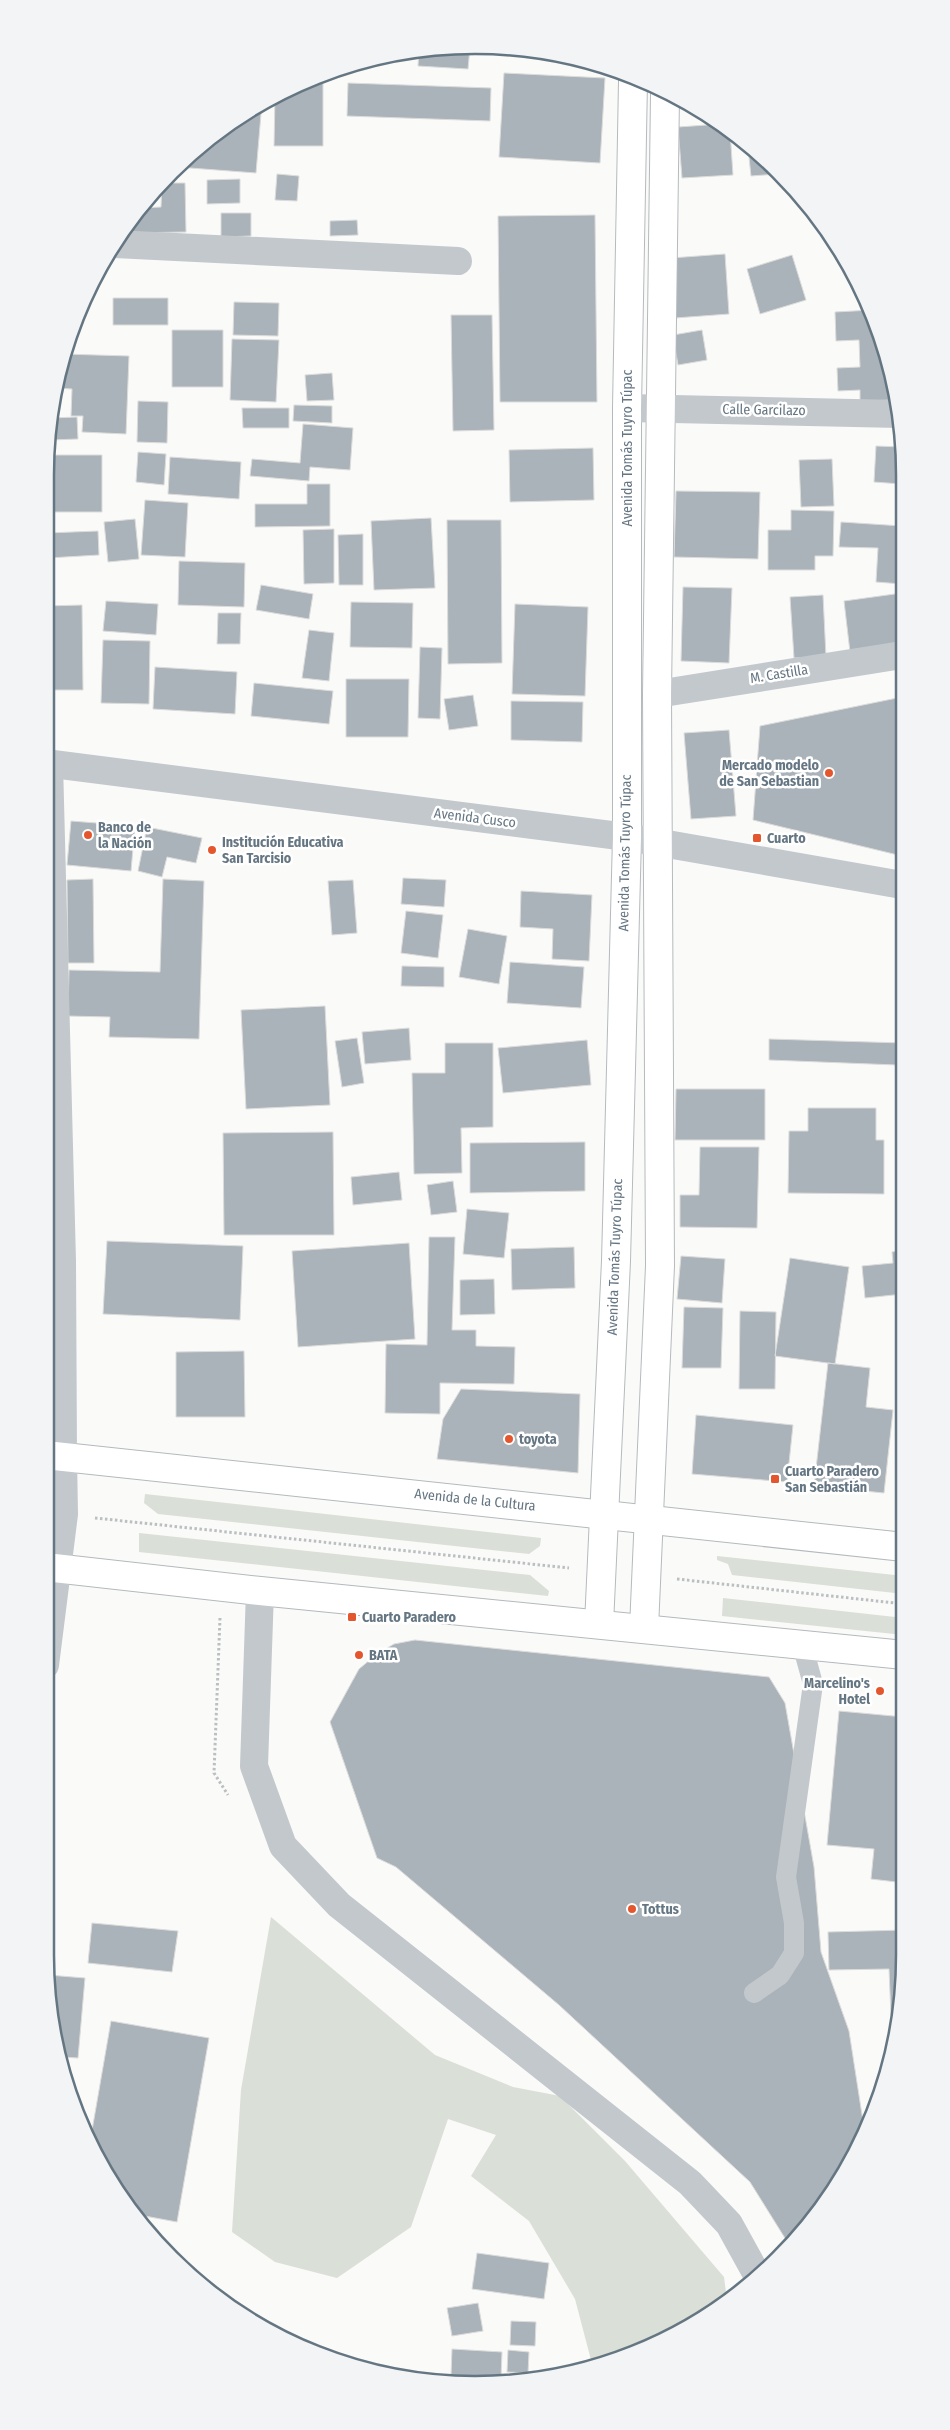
<svg xmlns="http://www.w3.org/2000/svg" width="950" height="2430" font-family="'Fira Sans Condensed',sans-serif">
<rect width="100%" height="100%" fill="#fafaf8"/>
<path fill="#dadfd7" d="M145,1494l396,44 -1,8 -11,8 -371,-40 -14,-11z
M139,1533l391,42 19,16 -1,5 -409,-44z
M717,1556l187,20v18l-172,-19 -4,-11 -11,-4z
M723,1598l181,20v17l-182,-19z
M271,1917l164,138 78,32 47,9 65,65 99,116 3,23c-33,31 -85,51 -128,64l-8,-4 -16,-61 -46,-78 -58,-45 25,-41 -48,-16 -37,108 -74,51 -62,-16 -43,-30 9,-142z"/>
<path fill="#aab3b9" stroke="#dcdcda" d="M470,47l-2,22 -50,-3 1,-17z
M362,62v6l-23,-1z
M504,73l101,5 -5,85 -101,-6z
M323,74v72h-49l1,-50z
M348,83l143,5 -1,33 -143,-5z
M262,102l-6,71 -79,-6 15,-15z
M721,124l9,7 3,44 -51,3 -4,-51z
M748,148l30,26 -27,2z
M277,174l22,2 -2,25 -22,-1z
M240,179v24l-33,1v-24z
M162,183h23l1,49 -65,1 21,-28v3l19,-1z
M221,213h30v23l-30,1z
M595,215l2,187h-97l-2,-186z
M357,220l1,15 -28,1v-15z
M725,254l4,60 -54,4 -4,-60z
M792,255l14,45 -46,14 -13,-45z
M113,298h55v27h-55z
M234,302l45,1 -1,33 -45,-1z
M872,310l24,90 -36,1v-11l-22,1 -1,-23 23,-1 -1,-27 -23,1 -1,-29z
M451,315h41l2,115 -41,1z
M172,330h51v57h-51z
M702,330l5,30 -29,5 -5,-30z
M232,339l47,1 -3,62 -46,-2z
M63,354l66,2 -3,78 -44,-2 1,-16h-12l1,-27 -16,-1z
M332,373l2,27 -27,1 -2,-26z
M138,401l30,1 -1,41 -30,-1z
M294,405l38,1v17l-39,-2z
M242,408h47v20h-46z
M77,417l1,22 -28,1 2,-22z
M303,424l50,4 -3,42 -40,-3 -1,14 -59,-5 2,-17 48,4z
M876,446l25,1v37l-27,-2z
M593,448l1,52 -84,2 -1,-52z
M138,452l28,2 -2,31 -28,-3z
M48,455h54v57h-57z
M170,457l71,5 -2,37 -71,-5z
M832,459l2,47 -33,1 -2,-47z
M307,484h23v42l-75,1v-23h52z
M676,491l84,1 -2,67 -84,-2z
M145,500l43,3 -3,54 -44,-2z
M791,510l43,1 -1,45h-18v14h-47v-40h23z
M431,518l4,70 -61,2 -3,-69z
M135,519l4,40 -31,3 -4,-40z
M447,520h54l1,143 -54,1z
M841,522l61,4v58l-26,-2 2,-34 -39,-1z
M334,529v54l-30,1 -1,-54z
M98,531l1,24 -51,3 -1,-25z
M363,534v51h-24l-1,-50z
M179,561l66,2 -1,44 -66,-2z
M261,585l52,9 -4,25 -53,-9z
M683,587l49,1 -3,75 -48,-2z
M902,593v53l-52,6 -6,-51z
M823,595l3,62 -32,1 -4,-61z
M106,601l52,3 -2,31 -53,-4z
M351,602l62,1 -1,45 -62,-1z
M515,604l73,3 -3,89 -73,-2z
M82,605l1,85h-38v-84z
M218,613h23l-1,31h-23z
M309,630l25,3 -5,48 -27,-3z
M103,640l47,1 -1,63 -48,-1z
M420,647l22,1 -2,71 -22,-1z
M155,667l82,5 -2,42 -82,-5z
M346,679h63l-1,58h-62z
M254,683l79,8 -4,33 -78,-8z
M473,695l5,31 -29,4 -5,-31z
M902,697v159l-149,-36 7,-94z
M511,701l72,1 -1,40 -71,-2z
M729,730l7,86 -45,3 -7,-86z
M71,821l64,5 -4,45 -64,-6z
M147,827l55,11 -6,25 -29,-6 -5,20 -24,-6z
M403,878l43,2 -2,27 -43,-3z
M93,879l1,84h-26l-1,-83z
M163,879l41,2 -5,158 -90,-2 1,-20 -42,-1 1,-46 91,2z
M353,880l4,53 -25,2 -4,-54z
M521,891l71,4 -3,66 -37,-2 1,-30 -33,-2z
M406,911l37,4 -5,43 -37,-5z
M468,929l39,7 -8,48 -40,-7z
M510,962l74,5 -3,41 -74,-5z
M402,966l42,1v20l-43,-1z
M325,1006l5,99 -84,4 -5,-99z
M409,1028l2,32 -46,4 -3,-32z
M357,1038l7,45 -22,4 -7,-46z
M769,1039l134,4v50h-7l1,-28 -128,-5z
M587,1040l4,45 -88,8 -5,-45z
M445,1043h48v84l-32,1 1,45 -48,1 -2,-101h33z
M676,1089h89v51h-90z
M808,1108h68v32h8v54l-96,-1 1,-62h19z
M333,1132l1,103h-110l-1,-102z
M585,1142v49l-115,2v-50z
M700,1147h59l-2,81 -77,-1v-32h19z
M399,1172l3,28 -49,5 -2,-28z
M453,1181l4,31 -26,3 -4,-30z
M467,1209l42,4 -5,45 -41,-4z
M429,1237h26l-3,93h24v16l39,1 -1,37 -74,-1v31l-55,-1 1,-69 41,1z
M107,1241l136,5 -3,74 -137,-6z
M409,1243l6,96 -117,8 -6,-96z
M574,1247l1,41 -63,2 -1,-41z
M902,1250l1,44 -38,4 -3,-32 31,-3 -1,-11z
M681,1256l44,3 -3,44 -45,-4z
M790,1258l59,9 -14,97 -60,-8z
M494,1279l1,35 -35,1v-35z
M684,1307l39,1 -2,60h-39z
M740,1311l36,1 -1,77h-36z
M244,1351l1,66h-69v-65z
M828,1363l42,5 -4,39 27,3 -9,83 -70,-7z
M461,1389l119,5 -2,79 -141,-14 6,-40z
M696,1415l97,10 -6,57 -95,-8z
M415,1640l354,37 16,26 29,164 7,85 28,79 16,103 -4,11 -45,72 -28,26 -38,-61 -191,-177 -163,-138 -19,-9 -47,-136 29,-53 18,-15 17,-10z
M839,1711l65,6 1,166 -34,-4 3,-30 -47,-4z
M92,1923l86,8 -6,41 -84,-9z
M905,1930v25l-8,61h-6l-2,-47 -60,1 -1,-38z
M48,1975l37,3 -7,80 -16,-1z
M111,2021l98,17 -32,184 -43,-8 -32,-44 -12,-28z
M477,2253l72,10 -5,36 -72,-10z
M478,2303l5,28 -31,5 -5,-28z
M511,2321l25,1 -1,24 -25,-1z
M452,2349l50,3 -1,26 -50,-2z
M508,2350l21,2 -1,21 -21,-1z"/>
<g fill="none" stroke-linecap="round" stroke-linejoin="round">
<g stroke="#b5babe" stroke-width="30">
<path id="primary" d="M599,1624l17,-363 11,-424v-429l6,-327
M644,1628l16,-362 -3,-572 8,-599"/>
</g>
<g stroke="#b4b9bd" stroke-width="30">
<path id="trunk" d="M45,1455l859,92
M45,1567l215,24 644,64"/>
</g>
<path stroke="#bbbfc2" stroke-width="3" stroke-dasharray="2.5 2.5" stroke-linecap="butt" d="M95,1518l474,50
M677,1579l227,25
M220,1618l-6,155 14,22"/>
<path stroke="#c3c8cc" stroke-width="20" d="M754,1993l26,-18 14,-22v-30l-8,-46 27,-193 -11,-40"/>
<path stroke="#c3c8cc" stroke-width="28" d="M115,244l343,17
M627,408l273,6
M657,694l245,-39
M49,763l13,498 1,196
M260,1591l-6,175 29,80 56,59 351,278 39,41 27,49"/>
<path stroke="#c3c8cc" stroke-width="28" d="M45,763l582,74 275,48
M45,1665l19,-151 -1,-57"/>
<use href="#primary" stroke="#fff" stroke-width="28"/>
<use href="#trunk" stroke="#fff" stroke-width="28"/>
</g>
<g fill="#e4572e" stroke="#fff" stroke-width="2">
<circle cx="829" cy="773" r="5"/>
<circle cx="88" cy="835" r="5"/>
<rect x="752" y="833" width="10" height="10" rx="2.5"/>
<circle cx="212" cy="850" r="5"/>
<circle cx="509" cy="1439" r="5"/>
<rect x="770" y="1474" width="10" height="10" rx="2.5"/>
<rect x="347" y="1612" width="10" height="10" rx="2.5"/>
<circle cx="359" cy="1655" r="5"/>
<circle cx="880" cy="1691" r="5"/>
<circle cx="632" cy="1909" r="5"/>
</g>
<g text-anchor="middle" dominant-baseline="central" stroke-width="5" stroke-linejoin="round" paint-order="stroke">
<g font-size="14" fill="#657683" stroke="#fff">
<text transform="translate(764 410) rotate(1)">Calle Garcilazo</text>
<text transform="translate(627 448) rotate(-90)">Avenida Tomás Tuyro Túpac</text>
<text transform="translate(779 674) rotate(-9)">M. Castilla</text>
<text transform="translate(475 818) rotate(7)">Avenida Cusco</text>
<text transform="translate(625 853) rotate(-89)">Avenida Tomás Tuyro Túpac</text>
<text transform="translate(615 1257) rotate(-88)">Avenida Tomás Tuyro Túpac</text>
<text transform="translate(475 1500) rotate(6)">Avenida de la Cultura</text>
</g>
<g font-size="14" font-weight="bold" fill="#657683" stroke="#fff" text-anchor="start">
<text x="819" y="765" text-anchor="end">Mercado modelo<tspan x="819" dy="16">de San Sebastian</tspan></text>
<text x="98" y="827">Banco de<tspan x="98" dy="16">la Nación</tspan></text>
<text x="767" y="838">Cuarto</text>
<text x="222" y="842">Institución Educativa<tspan x="222" dy="16">San Tarcisio</tspan></text>
<text x="519" y="1439">toyota</text>
<text x="785" y="1471">Cuarto Paradero<tspan x="785" dy="16">San Sebastián</tspan></text>
<text x="362" y="1617">Cuarto Paradero</text>
<text x="369" y="1655">BATA</text>
<text x="870" y="1683" text-anchor="end">Marcelino's<tspan x="870" dy="16">Hotel</tspan></text>
<text x="642" y="1909">Tottus</text>
</g>
</g>
<path d="M0 0H950V2430H0ZM475 54H475A421 421 0 0 1 896 475V1955A421 421 0 0 1 475 2376H475A421 421 0 0 1 54 1955V475A421 421 0 0 1 475 54Z" fill="#f3f4f5" fill-rule="evenodd"/>
<path fill="none" stroke="#657683" stroke-width="2.5" d="M475 54H475A421 421 0 0 1 896 475V1955A421 421 0 0 1 475 2376H475A421 421 0 0 1 54 1955V475A421 421 0 0 1 475 54Z"/>
</svg>
